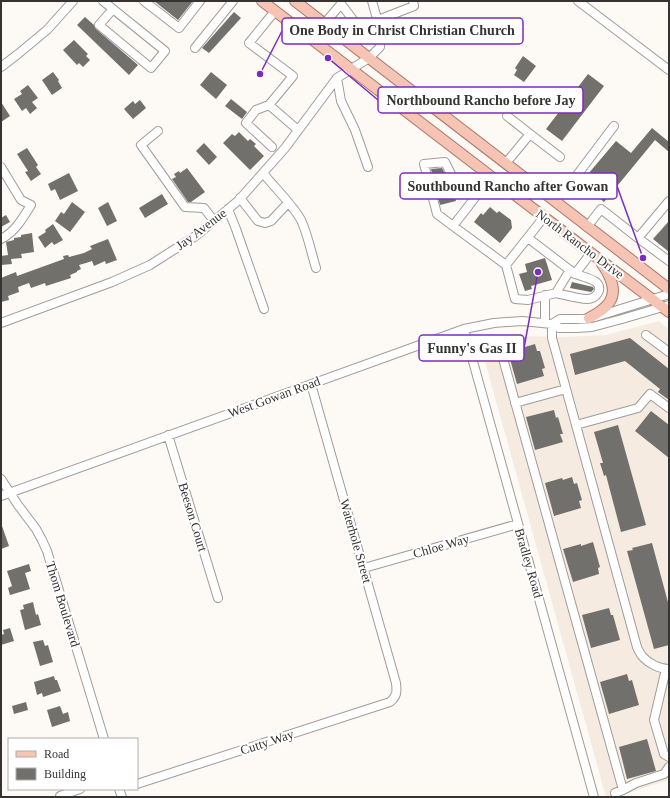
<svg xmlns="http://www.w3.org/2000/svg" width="670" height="798" font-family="Georgia,serif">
<rect width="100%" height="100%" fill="#fdf9f5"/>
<path fill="#f5ebe1" d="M659,321l10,9v450l-54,17h-9l-125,-450v-5l5,-4 25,-2 55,1 40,-2z"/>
<path fill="#71706c" d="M154,1h39l-15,19z
M234,12l7,6 -32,35 -7,-5z
M85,17l9,8 2,4 42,36 -9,10 -52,-50z
M74,40l14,14 -2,2 4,4 -7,7 -4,-4 -2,2 -14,-15z
M523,56l13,10 -12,16 -10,-7 3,-5 -2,-2z
M53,72l6,8 -1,1 4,7 -10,7 -10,-15z
M211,72l16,13 -11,14 -16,-14z
M588,74l16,12 -42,55 -16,-12z
M28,85l10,13 -6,4 5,6 -7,6 -4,-6 -4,3 -8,-12 8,-5 -2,-3z
M231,99l16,13 -5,7 -17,-13z
M140,100l6,8 -13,11 -9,-10 9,-8 2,3z
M1,102l9,14 -9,6z
M652,128l17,14v10l-14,-12 -51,62 -6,-5 2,-2 -17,-15 33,-39 15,12z
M239,132l9,9 2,-2 6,5 -2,2 10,10 -14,14 -27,-27 9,-9 3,2z
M204,143l13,14 -8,8 -13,-14z
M27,148l11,17 -2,2 5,7 -10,7 -6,-9 3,-1 -11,-17z
M187,168l18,24 -14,10h-3l-16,-23 4,-2 -2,-3 5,-3 1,2z
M442,168l9,17 5,16 -16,4 -9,-36z
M69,173l9,18 -18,9 -5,-11 -4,2 -3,-7z
M162,194l6,10 -23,14 -6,-10z
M72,202l13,10 -15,20 -15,-11 6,-9 3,2z
M108,202l9,19 -10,5 -9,-18z
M490,207l7,6 2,-2 12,9 1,8 -12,15 -26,-21 7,-9 2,2z
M6,215l4,7 -9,5v-9z
M669,221v31l-16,-13z
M53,224l10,16 -9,5 -2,-3 -7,6 -7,-11 8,-5 -1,-2z
M32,233l2,19 -13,2 1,4 -11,1 1,5 -11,1v-9l7,-1 -2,-13 8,-2v-2l7,-1v-2z
M108,239l9,21 -11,4 -1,-3 -11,5 -2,-5 -6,2 -7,2 2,4 -4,2v1l-7,3 1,3 -25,8 -1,-3 -14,5 -2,-5 -11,4 1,5 -11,4 1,4 -8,2v-24l15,-6 1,4 47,-17 -1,-3 5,-1 1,2 15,-4 8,-4 -2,-3z
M545,258l7,22 -21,6 1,3 -7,2 -6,-17 8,-2 -2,-8z
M572,282l21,5 1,2 -3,3 -21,-4z
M630,338l39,31v31l-11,-8 2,-3 -35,-28 -50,14 -5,-21z
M535,344l2,7h3l5,17 -3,1 2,7 -27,8 -9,-32z
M554,410l2,8 2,-1 5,17h-3l3,8 -28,8 -9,-33z
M651,411l18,14v33l-34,-27z
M618,425l28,100 -25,7 -15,-57 -2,1 -4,-13h3l-9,-31z
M572,477l2,7 3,-1 5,17 -3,1 2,7 -27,8 -9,-33 17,-5 1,2z
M2,526l7,20 -8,3v-22z
M593,542l7,25 -2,1 1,6 -26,8 -10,-33 18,-5v2z
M652,543l17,63v39l-15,4 -27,-98 6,-1 -1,-2z
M29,564l2,7 -6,2 5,16 -20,6 -2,-7 4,-2 -5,-15z
M33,602l3,13 2,-1 3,11 -16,5 -5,-20 4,-1 -1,-4z
M609,608l2,7h2l7,25 -29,8 -9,-33z
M10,628l4,13 -13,4v-10l3,-1 -1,-4z
M43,640l2,6 3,-1 5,17 -13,4 -7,-24z
M627,674l2,7 3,-1 7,25 -30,9 -9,-32z
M54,676l1,4h2l4,11 -18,6 -1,-4 -5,2 -3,-13z
M26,702l2,8 -14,4 -2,-8z
M60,706l3,8 5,-2 2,9 -18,6 -5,-17z
M647,739l9,32 -29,8 -8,-32z"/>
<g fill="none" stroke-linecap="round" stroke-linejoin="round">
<g stroke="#a09c99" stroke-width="10">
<path id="minor" d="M103,1l62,50 -14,17 -52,-43 14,-16
M144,1l35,27 21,-27
M578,1l91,69
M378,20l36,-14 -1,-5
M324,24l17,-20 16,21
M195,48l38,-47
M1,67l17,-13 29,-24 26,-29
M337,78l4,23 14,29 13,37
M269,105l29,25
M507,116l23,18
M158,131l-17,14 44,62 19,1 10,13
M272,147l-26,-24 10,-13 13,-5 24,-29 -44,-33 26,-32
M506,163l24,-29 30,23
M1,167l20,33 10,5c-8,13 -16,27 -30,34
M263,173c11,14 30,32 38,47 7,15 10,32 15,48
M476,196l-22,-16 -9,-18 -21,2 13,50 16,12 38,-49
M240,198l18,23 7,2 6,-2 17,-18
M555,201l16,-18 43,-57
M669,201l-31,37 31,23
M228,209l8,20 28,80
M453,226l53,39 38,-48
M587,227l14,-18 37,29
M528,238l47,36 16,-21
M506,265l9,34 13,1 28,-7 14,-23
M556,293c9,2 23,6 31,6 9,0 17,-10 9,-17 -6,-4 -15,-6 -21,-8
M1,323l111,-41 38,-17 47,-30 42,-35 46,-52 52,-70 32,-20 11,-11 1,-14 -9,-32
M545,323v-28
M552,324v14l24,87 62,-17 12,-14 19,14
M552,324l8,-5h24l11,-2 74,-23
M464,329l130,468
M646,335l23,17
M502,355l121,435 -8,3
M515,403l51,-14
M576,425l61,222c1,3 3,6 5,9 6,7 17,13 27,13
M168,435l50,163
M1,479l17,26 18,24 6,11 5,11 57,188
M1,496l463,-167 30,-6 28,-2 30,3 7,4h17l16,-1 30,-8 47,-14
M364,568l154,-44
M666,669l-12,51 10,34 5,3
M137,784l253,-82c7,-6 7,-10 6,-19l-85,-299
M119,789l3,8
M623,790l13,-7 28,-9 5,-7
M60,797v-1l20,-7"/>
</g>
<g stroke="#ae7866" stroke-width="12">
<path id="major" d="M262,1l329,252 78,59
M295,1l374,288
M589,318c17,-9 30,-19 21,-40 -2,-5 -5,-10 -8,-14"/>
</g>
<use href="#minor" stroke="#fff" stroke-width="8"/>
<use href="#major" stroke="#f5c4b4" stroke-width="10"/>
</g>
<g text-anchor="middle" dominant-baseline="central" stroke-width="4" stroke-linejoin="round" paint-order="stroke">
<g font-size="13" fill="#363433" stroke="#fff">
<text transform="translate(201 229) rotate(-37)">Jay Avenue</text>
<text transform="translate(580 244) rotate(37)">North Rancho Drive</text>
<text transform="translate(274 397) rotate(-20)">West Gowan Road</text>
<text transform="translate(193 517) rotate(73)">Beeson Court</text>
<text transform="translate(356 541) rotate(74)">Waterhole Street</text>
<text transform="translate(441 546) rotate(-16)">Chloe Way</text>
<text transform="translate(529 563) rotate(74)">Bradley Road</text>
<text transform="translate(63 604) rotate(73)">Thom Boulevard</text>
<text transform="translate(267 742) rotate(-18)">Cutty Way</text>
</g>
</g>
<path fill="none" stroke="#7b2cbf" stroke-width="1.5" d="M260 74L282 31M328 58L378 100M643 258L617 186M538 272L524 348"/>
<g fill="#7b2cbf" stroke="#fff" stroke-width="1.5">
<circle cx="260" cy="74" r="4"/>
<circle cx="328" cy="58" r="4"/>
<circle cx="643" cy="258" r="4"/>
<circle cx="538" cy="272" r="4"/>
</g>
<g fill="#fff" stroke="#7b2cbf" stroke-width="1.5">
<rect x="282" y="18" width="241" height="26" rx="4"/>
<rect x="378" y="87" width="205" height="26" rx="4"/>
<rect x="400" y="173" width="217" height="26" rx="4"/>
<rect x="419" y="335" width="105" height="26" rx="4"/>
</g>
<g font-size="14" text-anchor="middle" font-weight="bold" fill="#363433">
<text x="402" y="35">One Body in Christ Christian Church</text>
<text x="481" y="105">Northbound Rancho before Jay</text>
<text x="508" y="191">Southbound Rancho after Gowan</text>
<text x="472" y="353">Funny's Gas II</text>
</g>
<rect width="670" height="798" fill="none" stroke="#363433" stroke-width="4"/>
<rect x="8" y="738" width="130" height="52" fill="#ffffff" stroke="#afaead"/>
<rect x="16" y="751" width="20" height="6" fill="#f5c4b4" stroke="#afaead"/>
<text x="44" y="758" font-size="12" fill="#363433">Road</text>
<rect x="16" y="768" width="20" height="12" fill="#71706c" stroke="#afaead"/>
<text x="44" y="778" font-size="12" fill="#363433">Building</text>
</svg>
